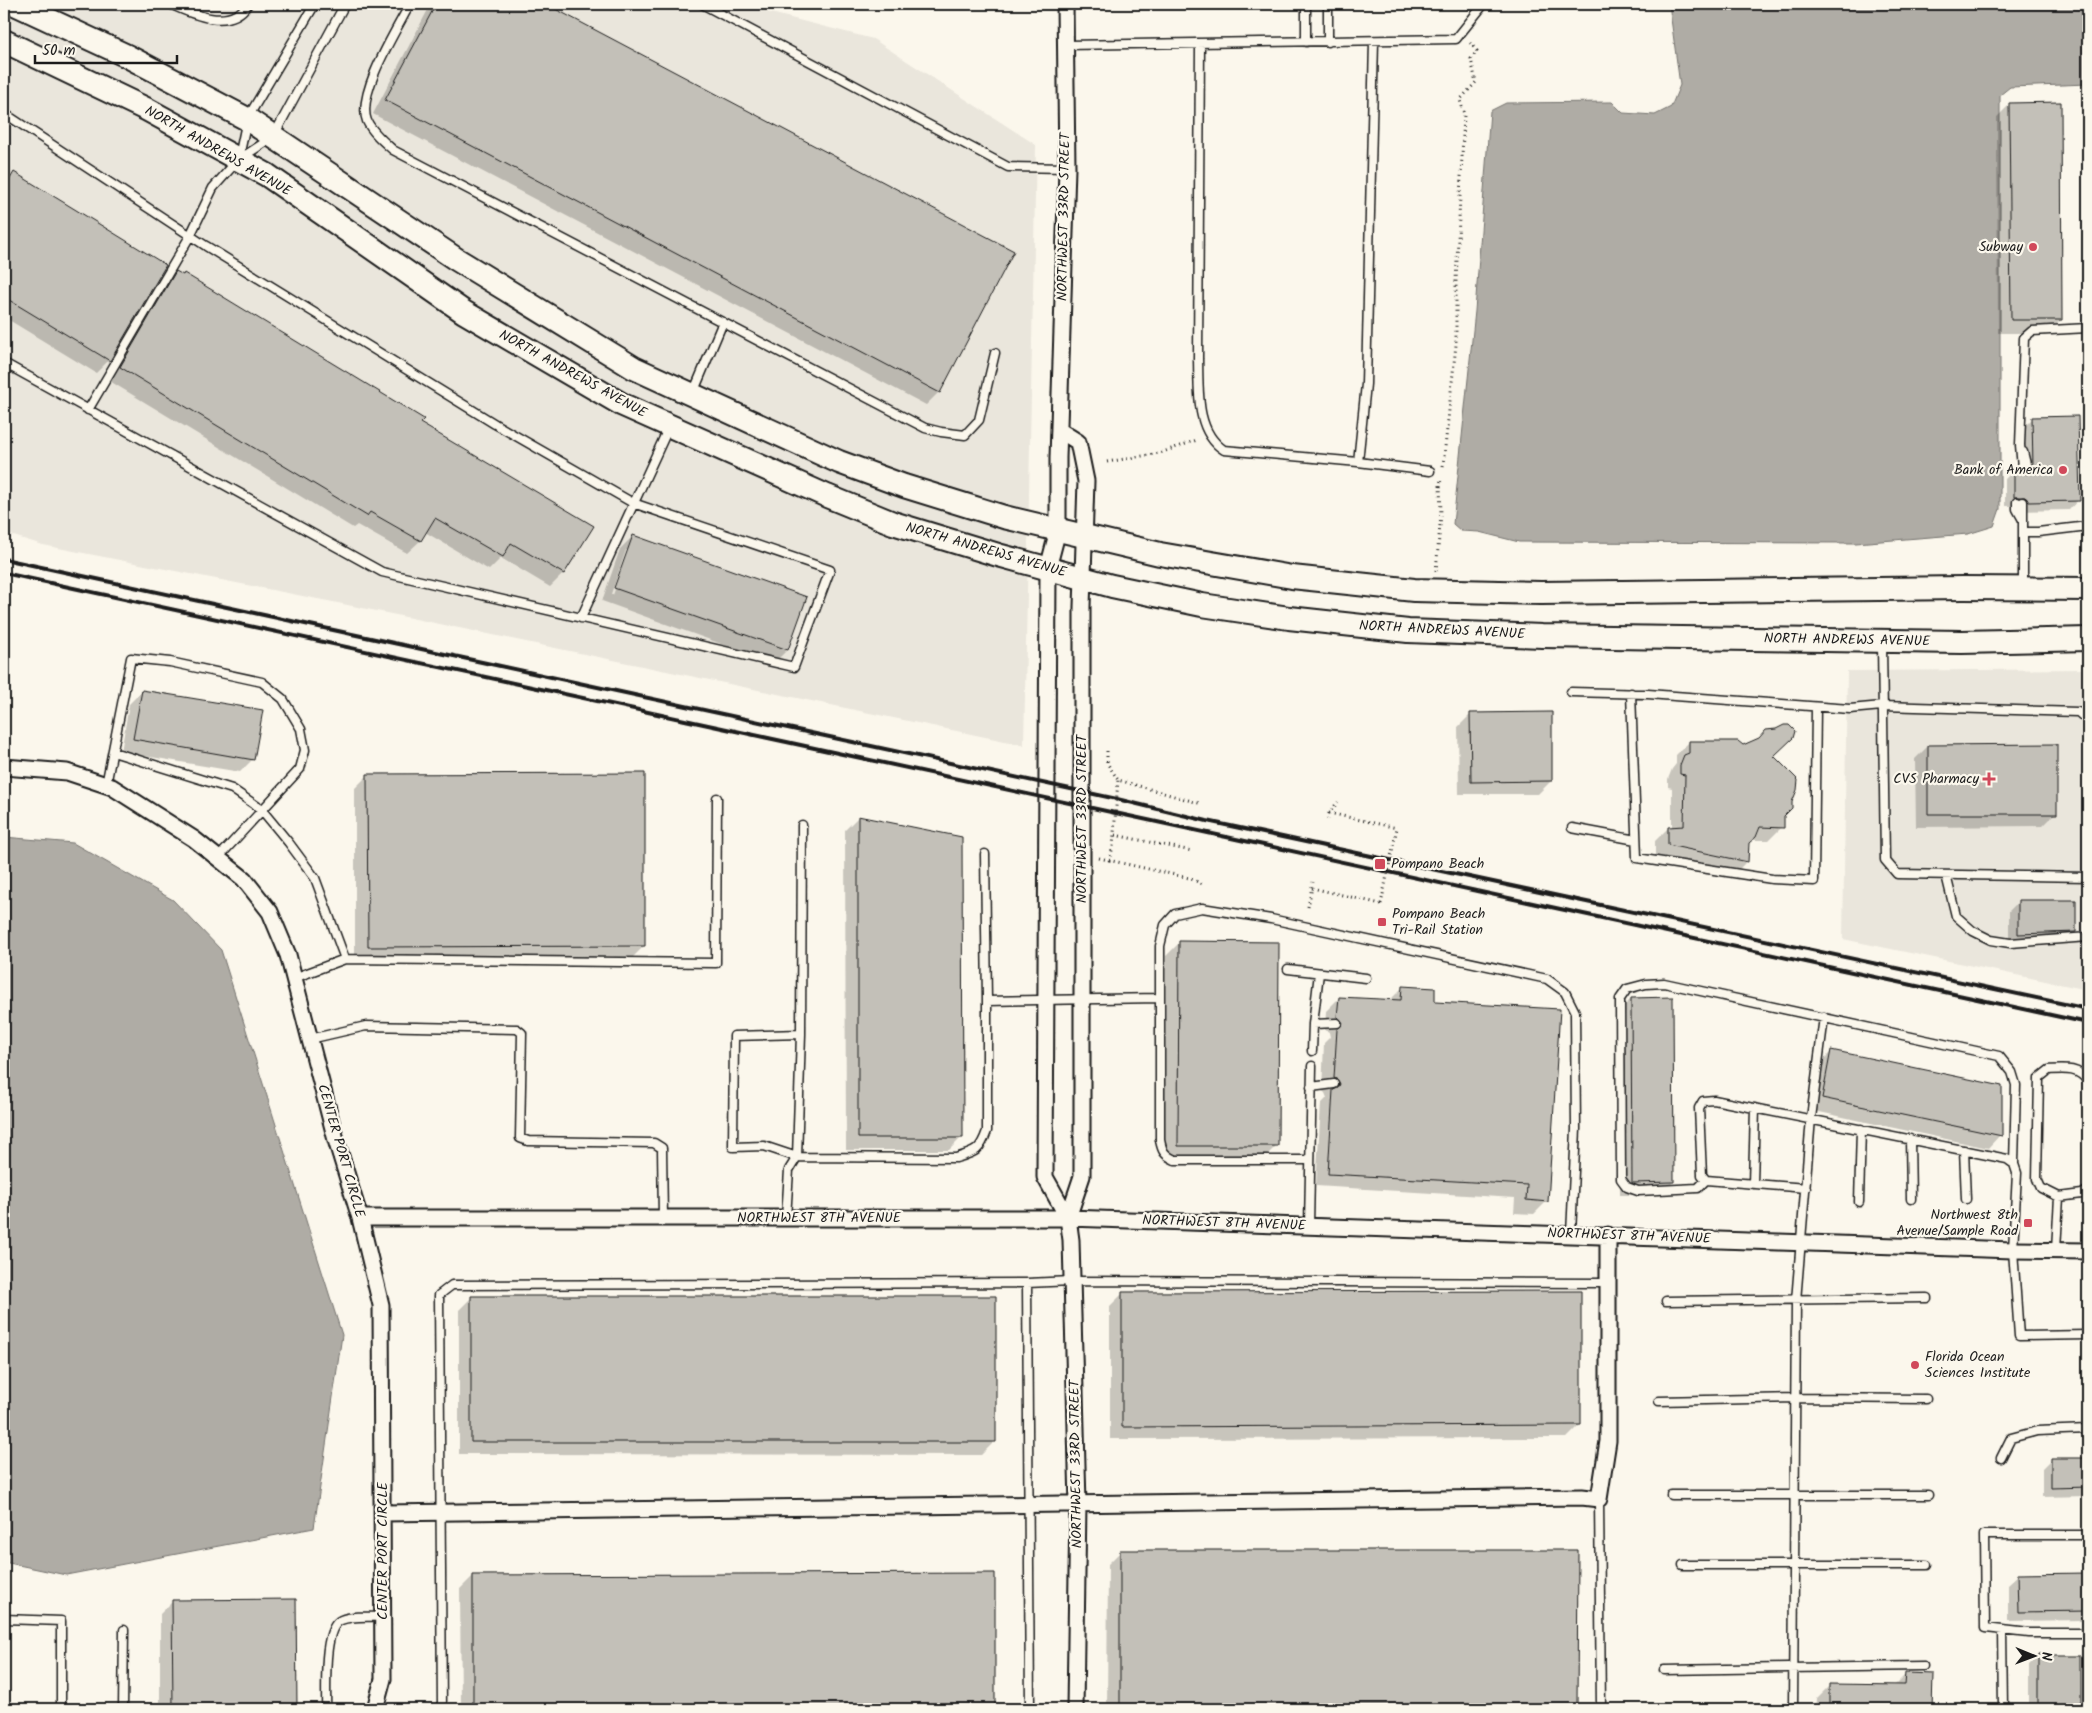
<svg xmlns="http://www.w3.org/2000/svg" width="2092" height="1713" font-family="Kalam,sans-serif">
<rect width="100%" height="100%" fill="#fbf7ec"/>
<filter id="ink" filterUnits="userSpaceOnUse"><feTurbulence type="fractalNoise" baseFrequency=".02" numOctaves="2"/><feDisplacementMap in="SourceGraphic" scale="10" xChannelSelector="R" yChannelSelector="G"/><feConvolveMatrix kernelMatrix="1 2 1 2 8 2 1 2 1" color-interpolation-filters="sRGB"/></filter>
<g filter="url(#ink)">
<path fill="#eae6dc" d="M4,4h761l2,8 106,27 163,106 -12,600 -691,-143 -290,-57 -39,-12z
M2088,669v321l-245,-51 4,-268z"/>
<path fill="#afaca5" stroke="#74726e" d="M1669,4h419v80l-78,3 -10,8v414l-6,17 -26,8 -112,9 -337,-1 -40,-10 -18,-1 -8,-7 22,-213 15,-200 16,-8 106,-1 11,11 32,2 16,-8 9,-22z
M4,837l69,6 100,57 48,50 121,385 -28,193 -248,47 -62,-13z"/>
<path fill="#0003" fill-rule="evenodd" d="M431,4h112l470,247 -74,141 -13,13 -553,-291z
M2010,104l51,216 -13,13h-50l-1,-216z
M14,174l95,186 -13,13 -92,-56v-133z
M176,273l242,150 174,103 -29,48 -13,13 -49,-29 -12,12 -64,-38 -5,9 -13,12 -50,-28 -4,3 -245,-148 55,-94z
M2033,418l45,82 -9,10 -50,1 -3,-5h-11v-27l10,-10 4,5 5,1 -1,-47z
M633,536l154,114 -13,13 -172,-62 18,-52zM626,550h3l-16,45 -2,-1z
M142,691l111,68 -13,13 -119,-20 8,-48z
M1471,714l80,67 -13,13h-79l-1,-67z
M1689,742l53,4 30,11 11,59 -1,11 -13,13h-17l-4,4 -1,17 -13,13 -79,-16v-17l13,-13h4v-40l-4,-1v-8l4,-10 4,-5v-9z
M1928,746l128,67 -13,13 -127,1 -1,-68z
M368,775l276,171 -13,13h-276v-171z
M858,817l104,320 -13,13h-103l-1,-320z
M2018,902l57,30 -10,9 -56,2v-32z
M1179,943l97,203 -13,13 -98,-1 1,-202z
M1403,987l30,16 114,198 -13,13 -20,-1 1,-15 -199,-12 5,-82 6,-6 -2,-5 -3,-2 2,-48 6,-6 -1,-5 -4,-2 1,-19 13,-13 51,2z
M1631,999l42,183 -13,13h-40l-2,-183z
M1832,1051l168,84 -12,13 -178,-38 9,-46z
M1123,1293l457,132 -13,13 -457,1v-133z
M472,1297l522,145 -13,13 -522,-1v-144z
M2051,1460h37v36l-46,1v-28z
M1121,1551l455,155 -3,3h-466l1,-145z
M994,1574v135h-533l-1,-120 13,-13z
M2088,1574v46l-80,1v-37l10,-9z
M295,1600l1,109h-136v-95l13,-13z
M2038,1656h41v53h-50v-44z
M1905,1675h27l-1,34h-115l1,-11 13,-13 64,1z"/>
<path fill="#c3c0b8" stroke="#1c1c1c" d="M436,4h110l468,247 -74,142 -555,-293z
M2061,102l1,218h-51l-2,-217z
M14,172l152,93 -56,96 -106,-64v-108z
M176,271l7,4 1,-2 240,146 -4,4 174,103 -30,48 -53,-31 -8,14 -68,-39 -14,23 -51,-29 -3,4 -247,-149z
M2078,416l2,85 -51,1 -4,-5h-11v-29h2l4,5 8,1 5,-7 -1,-50z
M633,535l174,62 -19,53 -174,-62z
M142,690l121,20 -9,50 -121,-21z
M1552,712v69l-81,1 -1,-69z
M1784,725h5l6,6 -2,7 -19,18 24,24 -1,10 -5,12v6l-8,8v12l-24,-1 -4,10 -7,6 -1,19 -80,-17v-18l16,-1 1,-51 -5,-1v-9l4,-10 5,-2v-12h49l5,4 16,-7 7,-8 10,-1z
M2057,744v70h-129v-69z
M645,773v173l-277,1 -1,-173z
M858,816l104,21 1,301h-105z
M2018,900h58v32l-58,2z
M1179,941l100,1 -1,204h-100z
M1402,986l33,2v14l125,7 -12,193 -22,-2 1,-15 -199,-11 5,-84 5,-2 2,-4 -2,-4 -4,-2 3,-49 3,-2 3,-4 -2,-3 -4,-3 2,-20 62,3z
M1673,997l1,185 -42,1 -1,-185z
M1831,1050l171,36v50l-180,-38z
M1581,1291v134l-459,2v-135z
M471,1296h525v146h-525z
M2051,1458h37v29l-37,1z
M1120,1550h458l-1,156h-457z
M995,1573v136h-522v-134z
M2088,1573v38l-70,1 -1,-38z
M296,1599l1,110h-124l-1,-109z
M2038,1655h42v54h-42z
M1905,1673l28,1 -1,35h-103v-25l75,1z"/>
<g fill="none" stroke-linecap="round" stroke-linejoin="round">
<g stroke="#1c1c1c" stroke-width="11">
<path id="lane" d="M170,4c24,11 60,27 78,0
M410,4c-13,25 -54,90 -43,117 5,11 17,21 26,29l532,278 16,4 24,3 14,-15 16,-67
M702,4l306,163 59,1
M1306,42v-38
M1328,42v-38
M1200,44l-2,315c1,31 -3,72 26,91l134,12 8,-78 8,-343
M1066,45l390,-6 28,-35
M2088,105v4
M4,120l3,-5 199,131 289,178 138,79 197,67 -36,97 -412,-95 -378,-209
M239,157l8,-38 68,-115
M693,393l30,-71
M88,410l102,-174 23,-48 25,-28 35,-23 72,-133
M2023,452l4,16
M1358,462l72,9
M2022,468l-2,-23 4,-107 8,-7 56,-3
M2017,502v7l5,9
M2023,502v30
M2023,587v-55h15l50,-6
M581,618l87,-189
M1882,644l3,216 12,14 191,3
M1571,692l77,2 202,15 32,-3 196,6 10,9v25
M1631,693l6,165 135,21 42,2 2,-174
M113,752l119,37 29,20 28,34 26,35 30,81 -51,19
M106,785l25,-127 39,4 92,20 21,17 18,30 4,21 -5,19 -82,89
M1572,828l64,12
M985,854l2,147 172,-3
M1946,875l10,41 17,15 18,9 19,3 78,-6
M345,959l371,4 1,-165
M1288,969l78,9
M1313,1024l24,-1
M801,1034l-67,2 -1,111 31,-1 33,11 4,-123 1,-209
M310,1039l56,-13 151,3 5,4 -2,105 8,3 126,2 8,5 1,70
M1312,1051l1,-27 6,-51
M1311,1087l23,-3
M1910,1139l1,60
M1964,1150l2,49
M1310,1160h-135c-11,-5 -13,-9 -15,-20v-194l5,-21 10,-11 27,-6 69,11 276,60 18,13 10,20 1,117 -5,105
M1706,1180l-8,8 -60,3 -11,-4 -6,-8 -1,-180 7,-10 19,-5 18,-1 335,73 13,16 4,13 -2,79
M1753,1184l2,-76
M1806,1188l-100,-8 -4,-5 -3,-67 4,-7 11,-1 293,59 7,5 3,9 -4,77 6,86 69,-1
M2059,1197l-18,-9 -4,-9 2,-101 10,-8c15,-1 30,-3 39,12
M1859,1202l2,-73
M786,1218l3,-48 8,-13 159,1c20,-6 24,-7 31,-27v-130
M1309,1226l3,-160
M2056,1250l3,-53 23,-3 6,-4
M1666,1301l261,-3
M1659,1401l137,-3 130,1
M2001,1458l10,-20 26,-7 51,-2
M1671,1495h257
M1599,1499l2,210
M2088,1535h-104l1,93 44,5h59
M1683,1565h244
M4,1619l57,2v88
M2002,1630l1,79
M1664,1670l259,-4
M123,1709l1,-79
M326,1709c1,-18 -4,-81 15,-89 12,-5 30,-3 43,-3
M442,1709l-3,-414 13,-10 575,-2
M1030,1709l-3,-426 45,-2 536,2
M1793,1709l3,-408 15,-183 13,-101"/>
</g>
<g stroke="#1c1c1c" stroke-width="19">
<path id="street" d="M1065,4l2,164 -9,290v72l-10,38 -3,609 23,41 3,22 7,264 -3,205
M1059,430l19,12 8,39 -4,126v569l-14,42
M4,767l63,5 45,15 82,52 50,40 26,33 18,43 48,185 24,78 21,87 2,374 -8,30
M360,1218h708l945,32 75,1
M384,1513l1198,-16 17,2 9,-58v-206"/>
</g>
<g stroke="#1c1c1c" stroke-width="26">
<path id="secondary" d="M15,4l112,52 120,63 209,140 178,109 205,94 65,24 100,31 156,37 132,23 122,13 127,3 422,-5 125,1
M4,41l144,69 119,65 197,137 159,93 204,91 66,27 105,32 114,31 90,19 87,13 119,13 134,5 420,6 126,-3"/>
</g>
<path stroke="#1c1c1c" stroke-width="3" stroke-dasharray="1 4" stroke-linecap="butt" d="M1107,462l53,-9 37,-13
M1443,466l13,-121v-64l8,-167 -4,-14 16,-18 -5,-23 6,-8 -7,-8
M1440,487l1,-9
M1436,571l5,-57 -1,-29
M1107,751v12l11,17 84,24
M1329,813l68,15
M1328,819l1,-6 9,-11
M1115,835l77,16
M1099,858l90,20 16,7
M1109,861l4,-14 5,-67
M1312,888l69,16
M1308,907l5,-25"/>
<use href="#lane" stroke="#fbf7ec" stroke-width="8"/>
<use href="#street" stroke="#fbf7ec" stroke-width="15"/>
<use href="#secondary" stroke="#fbf7ec" stroke-width="22"/>
<path stroke="#1c1c1c" stroke-width="4" d="M4,559l1113,240 90,22 881,188
M4,573l2084,450"/>
<path stroke="#1c1c1c" stroke-width="3" stroke-dasharray="1 4" stroke-linecap="butt" d="M1381,904l16,-76"/>
</g>
</g>
<g fill="#d1495b" stroke="#fbf7ec" stroke-width="2">
<circle cx="2033" cy="247" r="5"/>
<circle cx="2063" cy="470" r="5"/>
<path d="M1986.5 771.5h5v5h5v5h-5v5h-5v-5h-5v-5h5z"/>
<rect x="1374" y="858" width="12" height="12" rx="2.5"/>
<rect x="1377" y="917" width="10" height="10" rx="2.5"/>
<rect x="2023" y="1218" width="10" height="10" rx="2.5"/>
<circle cx="1915" cy="1365" r="5"/>
</g>
<g text-anchor="middle" dominant-baseline="central" stroke-width="4.5" stroke-linejoin="round" paint-order="stroke">
<g font-size="14" fill="#1c1c1c" stroke="#fbf7ec">
<text transform="translate(218 151) rotate(30)">NORTH ANDREWS AVENUE</text>
<text transform="translate(1064 217) rotate(-89)">NORTHWEST 33RD STREET</text>
<text transform="translate(573 374) rotate(29)">NORTH ANDREWS AVENUE</text>
<text transform="translate(986 550) rotate(16)">NORTH ANDREWS AVENUE</text>
<text transform="translate(1442 630) rotate(3)">NORTH ANDREWS AVENUE</text>
<text transform="translate(1847 640) rotate(1)">NORTH ANDREWS AVENUE</text>
<text transform="translate(1082 819) rotate(-90)">NORTHWEST 33RD STREET</text>
<text transform="translate(341 1151) rotate(74)">CENTER PORT CIRCLE</text>
<text x="819" y="1218">NORTHWEST 8TH AVENUE</text>
<text transform="translate(1224 1223) rotate(2)">NORTHWEST 8TH AVENUE</text>
<text transform="translate(1629 1236) rotate(2)">NORTHWEST 8TH AVENUE</text>
<text transform="translate(1076 1464) rotate(-91)">NORTHWEST 33RD STREET</text>
<text transform="translate(383 1551) rotate(-90)">CENTER PORT CIRCLE</text>
</g>
<g font-size="14" fill="#1c1c1c" stroke="#fbf7ec" text-anchor="end">
<text x="2023" y="247">Subway</text>
<text x="2053" y="470">Bank of America</text>
<text x="1979" y="779">CVS Pharmacy</text>
<text x="1391" y="864" text-anchor="start">Pompano Beach</text>
<text x="1392" y="914" text-anchor="start">Pompano Beach<tspan x="1392" dy="16">Tri-Rail Station</tspan></text>
<text x="2018" y="1215">Northwest 8th<tspan x="2018" dy="16">Avenue/Sample Road</tspan></text>
<text x="1925" y="1357" text-anchor="start">Florida Ocean<tspan x="1925" dy="16">Sciences Institute</tspan></text>
</g>
</g>
<rect width="2092" height="1713" fill="none" stroke="#fbf7ec" stroke-width="20"/>
<rect x="10" y="10" width="2072" height="1693" fill="none" stroke="#1c1c1c" stroke-width="2" filter="url(#ink)"/>
<g transform="translate(2034 1656) rotate(91)" stroke="#fbf7ec" stroke-width="4" paint-order="stroke">
<path d="M0-4L9 19L0 12L-9 19Z" fill="#1c1c1c"/>
<text y="-8" font-size="14" font-weight="bold" text-anchor="middle" fill="#1c1c1c">N</text>
</g>
<path d="M35 55v8h142v-8" fill="none" stroke="#1c1c1c" stroke-width="2.5"/>
<text x="42" y="55" font-size="15" fill="#1c1c1c" stroke="#fbf7ec" stroke-width="4" paint-order="stroke">50 m</text>
</svg>
